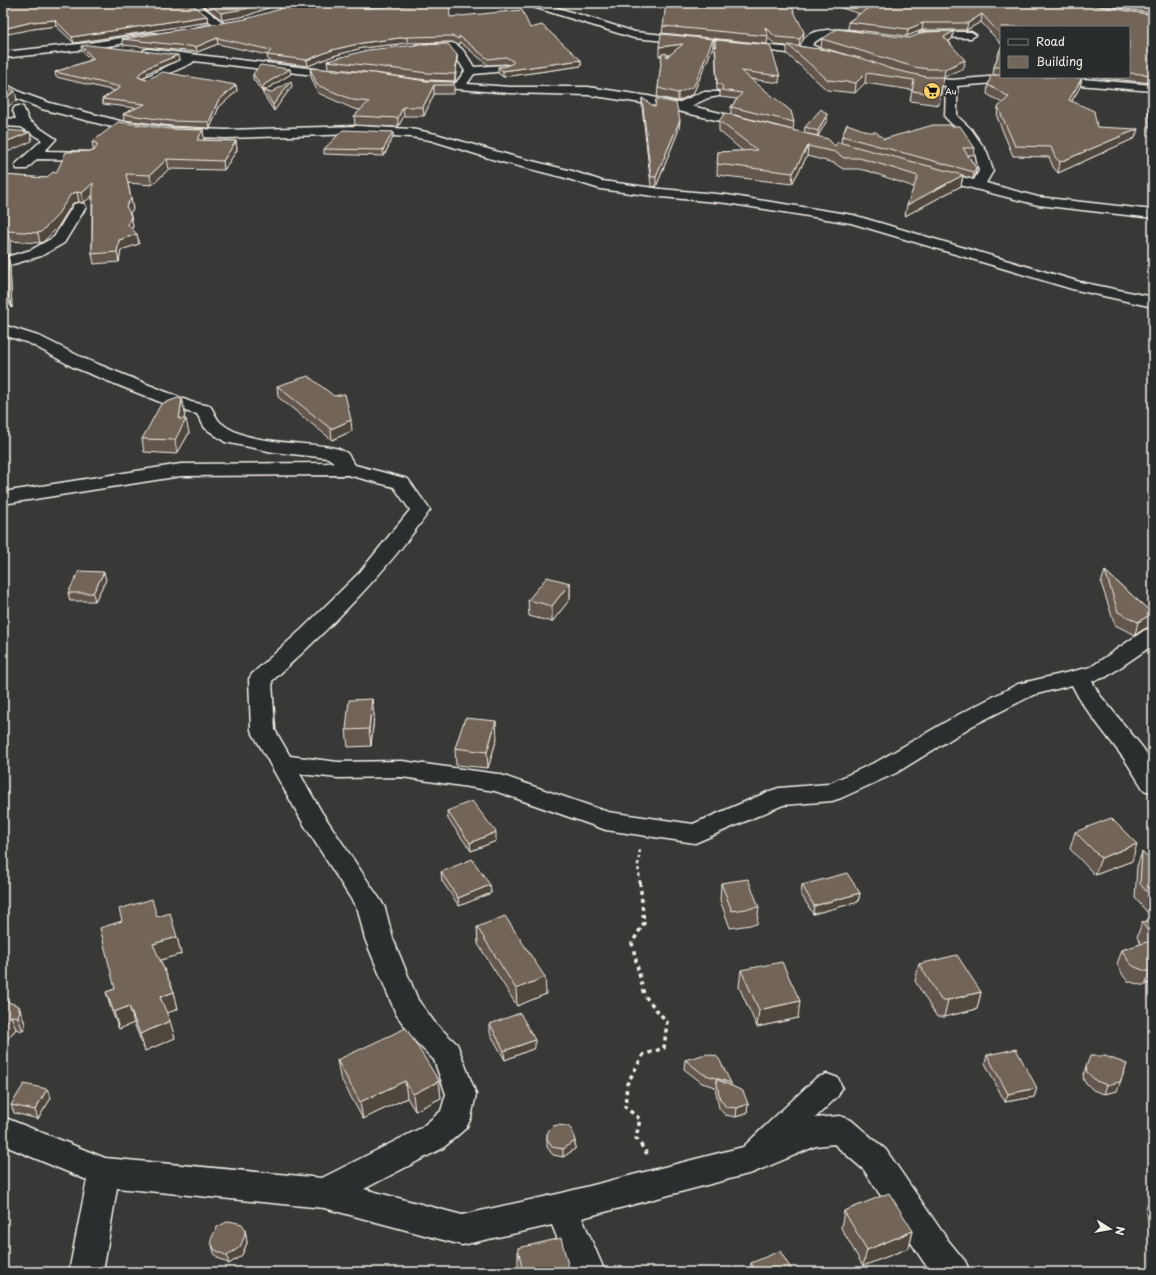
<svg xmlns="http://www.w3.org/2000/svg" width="1156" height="1275" font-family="'Playpen Sans',sans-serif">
<rect width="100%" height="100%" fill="#383837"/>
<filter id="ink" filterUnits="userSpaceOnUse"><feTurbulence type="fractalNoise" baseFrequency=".025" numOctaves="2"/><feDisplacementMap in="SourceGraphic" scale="8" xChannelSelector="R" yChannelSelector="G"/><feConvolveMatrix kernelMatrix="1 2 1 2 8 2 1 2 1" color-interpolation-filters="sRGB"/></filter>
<g filter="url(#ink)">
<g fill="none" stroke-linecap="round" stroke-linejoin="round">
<path fill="#909fa2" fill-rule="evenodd" d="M210,22l1,2 -14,3 -2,-1z"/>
<g stroke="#f4f1e8" stroke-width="3">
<path id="minor" d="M185,3h12l28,21 -1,2h-8z
M526,3h16l93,29 167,17 -2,-3c2,-4 6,-10 10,-12 10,-6 49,-6 56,2 -8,10 -37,-11 -54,9l15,7 1,2 -1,2 -10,1 -45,-6 -138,-13 -107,-33z
M924,32h47l5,3 -5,3 -51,-1 -1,-2 1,-2z
M452,43c10,2 17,16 22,24l32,-2 6,3 -6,3 -32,3 -7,10 43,3h78l60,9 30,7 24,-11h17l2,2 -2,2 -11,2 -17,8 63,15 2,3 -2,3 -4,1 -102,-24 -60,-9 -78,-2 -90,-7 -2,-2 2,-2 4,-1 32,2 9,-12 -7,-11 -9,-11 -29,1 -4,-1 -1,-2 1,-2z
M148,49l192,23 4,1 2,2 -2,2 -4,1 -146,-17 -2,2 -46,21 -4,-1 -2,-2 2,-2 40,-20 -38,-5 -1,-2 1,-2z
M914,76l37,4 50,-4 25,2 -2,2 -4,1 -63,5v30l14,13 16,23 6,19 -7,12 52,14 115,13v8l-115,-13 -109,-28 -2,-3 2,-3 5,-1 40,10 5,-9 -4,-19 -12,-17 -18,-18 1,-31 -36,-5 -2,-2 2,-2z
M1059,77l94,8v6l-100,-8 -4,-1 -2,-2 2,-2z
M3,83l19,10 28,10 70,18 52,7 54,2 132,-4 53,3 25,5 76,22 60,15 30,10 59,8 66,6 126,20 227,67 73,15v10l-81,-18 -221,-66 -124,-20 -66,-6 -61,-8 -38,-12 -60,-15 -72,-22 -19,-3 -53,-3 -132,4 -54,-2 -52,-7 -78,-20 -28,-12 -11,-6z
M19,106l4,1 6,14 27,18 -11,12 46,1 5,1 1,3 -1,3 -5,1 -54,-1 -10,10h-10l-2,-3 2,-3 25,-23 -21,-13 -18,-1v-8l13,1 -3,-9 2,-3z
M79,203l5,1 2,3 -22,36 -23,13 -38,11v-9l28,-8 23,-13 20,-33z
M3,325l38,12 44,22 106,43 19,4c4,5 6,12 10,16 28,25 83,18 119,27l8,4 8,12 53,14 22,31c-45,64 -101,119 -158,171l3,49 15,26 48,6 64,-1 96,13 110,38 85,12 77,-33 9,-3 49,-4 50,-23 78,-45 62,-32 73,-17 54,-37 8,-2v17l-47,32 -14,4 7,13 44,54 10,16v29l-9,-3 -19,-30 -44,-58 -9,-17 -39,10 -61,31 -76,47 -55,25 -9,3 -49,4 -88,38 -89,-13 -111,-39 -93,-14 -64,1 -38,-4 21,37 60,90 4,7 8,31 25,61 17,23 22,21 19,50 -5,24 -5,10 -23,20 -79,41 98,26 100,-22 181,-46 73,-69 11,-4 11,4 4,9 -4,9 -23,22 25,-2 11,4 35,30 61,89 18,22 5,11h-38l-9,-11 -59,-91 -30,-26 -18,2 -64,27 -170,45 23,54h-34l-19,-47 -90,20 -138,-37 -207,-20 -14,84h-34l18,-92 -84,-35v-28l102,41 217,20 99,-50 20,-17 5,-17 -12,-34 -19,-19 -19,-27 -31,-75 -7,-29 -55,-87 -52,-93 -2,-51 3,-5 50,-45 58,-57 50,-62 -16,-23 -46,-12 -167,1 -178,28v-12l178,-28 154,-1 -7,-5 -55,-6 -48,-10 -20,-14 -8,-14 -17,-4 -107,-43 -44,-24 -26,-8z"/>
</g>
<g stroke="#f4f1e8" stroke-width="3">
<path id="major" d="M153,33l4,1 1,2 -1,2 -68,11 -86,9v-6l86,-9z"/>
</g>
<path stroke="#f4f1e8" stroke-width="2.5" stroke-dasharray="3 3" stroke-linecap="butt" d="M640,883l-2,-18 2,-16"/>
<path stroke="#f4f1e8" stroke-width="3.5" stroke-dasharray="4 4" stroke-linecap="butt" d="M640,882l4,41 -12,20 12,52 23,27 -3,26 -21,7 -16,29 -2,23 15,12 -4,19 12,17"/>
<use href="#minor" fill="#2a2d2e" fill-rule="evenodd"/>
<use href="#major" fill="#2a2d2e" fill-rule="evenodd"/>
</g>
<path fill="#62574d" stroke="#f4f1e8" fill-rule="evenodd" d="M3,3l204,13 1,6 -134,21 -18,-17 -23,3z
M200,3h81l-35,13 -24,4z
M344,3h65l-40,1z
M790,3l13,37 -4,6 48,9 -26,-8 1,-8 87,-1 43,1 -3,2 15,27 -20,9 -5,28 -29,-4 2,-11 -47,-7 -10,10 -28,-3 -40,-36v-8l-11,-1 -8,-7 -1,6 -105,-11 1,-7z
M826,3h253l74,12v68l-61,-6h37v-50h-128v17l-20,-22 -15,8h-44l-15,6 -59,-7v-7l12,-8z
M1087,3h66v10z
M335,5l115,12 80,11 51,32v6l-78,11 -5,-4v-6l8,-1 3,-1 -3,-1 -18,1 -28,-23 -1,3 -7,-3 -45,1 -45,5 -29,8 -25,10 -40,-5 -1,-6 -49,-11 -21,8 -74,-7 -1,-6z
M713,39v8l-20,47 -15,7 -21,-4 1,-9 4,-33 -3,1zM671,54l-4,3 -1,-2z
M715,40l65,36 -1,7 -28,-4 43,43 -1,8 -62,-16v-7l6,-8 -17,-2v-6l-3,-1 -2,-43z
M81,46l98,14 -32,13 1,2 -7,3 5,2 90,5 1,6 -18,16 -9,21 -38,-2 -48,-6 -1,-6 13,-6 -33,-4 -1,-5 13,-8 -59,-14 -1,-5 36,-12 -9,-9z
M1001,47v30h86l-1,1h-4l-2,9 -8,14 25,26 38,11 -77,35 -5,-6 -4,-10 -36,-1 -16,-39 1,-10 4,-4 -15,-9 1,-9 9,-10h-4l1,-8z
M457,55v7l-2,19 -28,-1 -53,-7 -46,-5 -1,-7z
M310,68l116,13 28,1v12h-20l-10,22h-20l-6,11 -43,-2 -1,-9 7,-6 -7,-1 -36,-16 -7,-16z
M290,69l1,5 -26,16 5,3 22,-7 -18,25 -11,-17v-1l-10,-14v-5z
M1150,84h3v43h-4l-1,-35z
M642,98l37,31 -23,58 -5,-1 -9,-79z
M827,114v6l-9,16 -14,-3 1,-6z
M719,121l116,25 6,-4 1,-6 42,3 67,-13 24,22 -1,7h-6l8,13 -1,8 -2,3 -10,-3 -2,10 -56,30 9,-29 -46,-16 -10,-2h-15l-9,-6 -27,-7 -15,28 -75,-9 1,-23 25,-1 -24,-20z
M170,129l33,1 1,9 -1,1 33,1 1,9 -13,20 -55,-1 -17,16 -24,-2 5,26 -3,4 1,3 2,10 -1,3 5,5 2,10 -18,6 -2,12 -25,2 -2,-10v-59l-8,8 -5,-1 -6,1 -15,24 -15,15 -3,1 -30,-2v13l-7,3v-82l43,3 10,-5 38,-22 -2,-9z
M393,132v5l-9,19 -60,-2v-5z
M1153,162v20l-4,-6z
M8,256l2,10 2,42 -9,-16v-34z
M277,386l75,45 -20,9 -54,-43z
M182,399l3,14 -1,6 5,14 -12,21 -33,-2 -2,-13z
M1105,571l48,43v2l-3,11 -6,2 -9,6 -20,-10 -14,-42z
M106,580l-11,21h-25l-2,-8z
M570,583v16l-18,23 -23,-6 -1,-16z
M372,699l2,17 -3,30 -23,1 -2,-17z
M497,738l-9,30 -32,-3 -1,-17z
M447,811l49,30 -25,10 -23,-32z
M1075,832l57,29 -37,14 -25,-26z
M1142,852l11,11v56l-18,-21 2,-32z
M441,872l49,13 1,8 -32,13 -17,-25z
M721,883l38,24 -2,17 -27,4 -10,-28z
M802,885l58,8 -2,9 -45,12 -12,-20z
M157,917l20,20 4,17 -21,6 14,32 4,17 -11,4 8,25 -30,13 -11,-28 -15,6 -8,-20 -5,-17 9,-3z
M1153,920v61l-1,1 -7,3h-5l-12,-4 -4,-4 -7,-13 5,-14 19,-6 -4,-7 5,-15z
M477,927l69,67 -29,12 -39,-62z
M919,964l62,28 -4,17 -33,8h-7l-22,-36z
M741,970l57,48 -41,9 -18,-40z
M3,1000l21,20 1,4 -2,7 -7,-2 -13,15z
M490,1024l45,24 -30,12 -15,-27z
M987,1055l50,33 -3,9 -29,5 -20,-39z
M337,1060l102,21 2,17 -26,13 -8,-13 -44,21 -23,-42z
M685,1060l46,23v2l17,19 -1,9 -11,4 -11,-2 -6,-7 -4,-21 -13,-4 -18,-14z
M1086,1067l31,24 -13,3 -11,-4 -9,-9 -1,-5z
M47,1089l4,9 -13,21 -24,-6 -3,-8z
M547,1134l28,7v8l-12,8 -10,-2 -6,-8z
M1153,1199v27l-4,-3 -3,-15 3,-8z
M844,1211l69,20 -4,17 -46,18 -22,-38z
M245,1229l2,14 -5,12 -13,9 -11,-6 -4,-5 -2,-8z
M518,1248l52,24h-50l-2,-7z
M751,1263l42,9h-43z"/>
<path fill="#50473e" stroke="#f4f1e8" d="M263,3h18l-35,13 -24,4 -1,-7z
M982,14l-1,8 -15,8 2,-7z
M207,16l1,6 -134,21 -2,-6z
M55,20l1,6 -23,3 -30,6v-6l29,-7z
M923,23l-1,7 -15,6 1,-7z
M954,31l-2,8 -9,5 1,-7z
M804,32l-1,8 -4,7 1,-8z
M407,37v6l-45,5 -29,8 -25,10 -1,-6 25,-10 30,-7z
M217,38l1,6 -21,8 -1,-5z
M713,39v8l-20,47 -15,7v-8z
M683,44v9l-24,3v-9z
M178,55l1,5 -32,13 1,2 -7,3 -3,-1 2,-4 4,-4z
M457,55v7l-2,19v-7z
M581,60v6l-78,11v-6z
M965,60l-1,8 -20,9 1,-8z
M290,69l1,5 -26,16 -1,1 -1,-2v4l-1,-5 3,-4z
M866,73l-1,10 -10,10 1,-10z
M1082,78l-2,9 -13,22 2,-9z
M291,81l1,5 -18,25 -1,-6z
M236,85l1,6 -18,16 -9,21 -1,-6 9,-21z
M434,85v9l-10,22 -1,-9z
M15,91l2,9 -14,10v-10z
M403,107l1,9 -6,11v-9z
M827,114v6l-9,16v-5z
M680,120l-1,9 -23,58v-10z
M1138,129l-3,9 -77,35 2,-11z
M203,130l1,9 -5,10 -2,-9z
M30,132l2,9 -29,13v-11z
M393,132v5l-9,19 -1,-6z
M236,141l1,9 -13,20 -1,-9z
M808,146l-1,10 -15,28 1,-11z
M167,159l2,10 -17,16 -2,-10z
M976,168l-1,8 -2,3 1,-7z
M963,175l-2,11 -56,30 2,-11z
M93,183l2,10 -11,10 -2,-10z
M77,192l2,10 -6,1 -15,24 -15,15 -3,1 -2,-10 33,-39z
M131,199l2,10 -5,6 -2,-9z
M131,216l2,10 -3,9 -2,-10z
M7,231l3,10v13l-7,3v-11z
M137,234l2,10 -18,6 -2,12 -2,-10 2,-12z
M8,256l2,10 2,42 -3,-10z
M182,399l3,14 -2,12 3,-6 3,14 -12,21 -2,-14 4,-21z
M351,420l1,11 -20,9 -1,-11z
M104,572l2,8 -11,21 -2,-8z
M570,583v16l-18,23v-16z
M1153,615l-3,12 -6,2 -9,6 3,-13 10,-6z
M372,699l2,17 -3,30 -2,-17z
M496,721l1,17 -9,30 -1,-16z
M496,832v9l-25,10 -1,-8z
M1137,844l-5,17 -37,14 6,-17z
M490,885l1,8 -32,13 -1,-8z
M860,893l-2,9 -45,12 1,-8z
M177,937l4,17 -23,7 -5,-17z
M1153,969v12l-1,1 -7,3 5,-14z
M545,977l1,17 -29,12 -1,-17z
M174,992l4,17 -13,5 -5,-17z
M981,992l-4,17 -33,8 4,-17z
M800,1001l-2,17 -41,9 2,-17z
M19,1006l6,18 -2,7 -5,-14 -1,-8z
M129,1006l5,17 -15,6 -5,-17z
M11,1016l5,13 -13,15v-19z
M170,1021l5,17 -30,13 -5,-17z
M535,1040v8l-30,12 -1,-9z
M1127,1064l-10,27 -13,3 3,-9z
M405,1081l2,17 -44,21 -3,-17z
M439,1081l2,17 -26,13 -2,-17z
M1037,1088l-3,9 -29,5 3,-8z
M47,1089l4,9 -13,21 -3,-9z
M748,1104l-1,9 -11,4 1,-9z
M575,1141v8l-12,8v-8z
M245,1229l2,14 -5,12 -13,9 -2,-8z
M913,1231l-4,17 -46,18 4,-16z"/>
<path fill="#726559" stroke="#f4f1e8" d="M3,3h187l17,13 -135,21 -17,-17 -23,2 -29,7z
M207,3h56l-18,6 -24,4z
M293,3h35l7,2 32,3 32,-2 31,-3h19l1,14 72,-7 8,18 12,-3 39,35 -78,11 -5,-4 8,-1 7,-3v-2l-7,-4 -18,2 -29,-23v3l-7,-3 -45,1 -45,6 -30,7 -25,10 -40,-5 4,-5 -54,-12 -21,9 -74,-8 124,-20 31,-9z
M666,3h124l14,29 -4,7 -24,-2 -11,-10 3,9 -105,-10z
M851,3h228l74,12v60l-24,-2v-46h-128v8l-19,-21 -14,9h-45l-15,6 -60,-7 20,-14z
M1136,3h17v3z
M837,29l72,9 16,-6 29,-1 -10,6 21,23 -20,9h-17l-14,-2 -92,-28z
M661,34l52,5 -19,47 -16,7 -20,-5 4,-34 4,-1 1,4 16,-13 -24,3z
M715,40l55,5 10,31 -39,-5 50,40 3,11 -63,-15 11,-14 -21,-3 2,-3 -3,-3 -3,-1z
M448,44l9,11 -2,19 -28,-1 -53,-7 -47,-5 41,-11 48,-5z
M88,45l90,10 -34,14h3l-7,4 -2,4 8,3 17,-8 73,13 -18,16 -9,21 -38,-1 -48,-7 22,-10 -43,-5 19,-12 -66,-15 39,-13 -13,-13z
M788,45l39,5 37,9 27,10 36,8h17l-4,18 -28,-4 2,-11 -48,-7 -10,10 -28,-3z
M1001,47v20h-7z
M260,65l30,4 -25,15 -3,4 -9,-14z
M310,68l63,5 53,8 28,1v3h-20l-11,22h-20l-5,11 -44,-2 15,-14 -16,-2 -36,-15z
M991,75h10v2h65l16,1 -13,22 25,11 3,16 41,2 -78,33 -5,-5 -4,-10 -36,-1 -17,-39 11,-10 -21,-12z
M291,81l-18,24 -10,-16 7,4z
M1150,84h3v34h-2z
M3,85l12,6 -12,9z
M642,98l13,9 1,-8 20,4 4,17 -24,57h-5z
M821,109l6,5 -9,17 -13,-4z
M725,113l103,26 7,7 3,-4 125,33 -56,30 11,-29 -48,-15 -11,-3h-15l-9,-6 -27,-6 -15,27 -76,-9 1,-12 39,-2 -38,-29z
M118,122l52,7 33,1 -6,10 39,1 -13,20 -56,-2 -17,16 -24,-1 5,25 -5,7 5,10 -3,9 9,9 -18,6 -2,12 -25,2 1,-71 -11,10 -5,-1 -6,2 -15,23 -15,15 -3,1 -31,-2v13l-4,2v-71l43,3 7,-6 3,1 10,-21 28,-1 3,-5 -1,-3 -4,-1z
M847,124l22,8h7l8,7 49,-14h17l1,1h9l15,22h-12l13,20 -2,4 -132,-36z
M3,130l27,2 -27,11z
M343,130l50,2 -10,18 -59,-1z
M8,256l1,42 -6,-11v-29z
M308,376l26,20 11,-2 6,26 -20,9 -54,-43z
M178,398l4,1 -3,20h7l-11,21 -33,-1 19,-35z
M79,571l25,1 -11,21h-25z
M1105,571l48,43v1l-5,1 -10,6 -20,-10z
M547,577l23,6 -18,23 -24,-6z
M372,699l-3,30 -23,1 3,-30z
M465,718l31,3 -9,31 -32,-4z
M472,801l24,31 -26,11 -23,-32z
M1111,818l26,26 -36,14 -26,-26z
M1142,852l11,11v36l-13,-15z
M472,859l18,26 -32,13 -17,-26z
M847,873l13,20 -46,13 -12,-21z
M748,879l11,28 -27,4 -11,-28z
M152,899l5,18 13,-4 7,24 -24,7 21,48 -14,5 10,24 -30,13 -11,-28 -15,6 -8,-20 9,-3 -15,-61 22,-7 -3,-12z
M505,916l40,61 -29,12 -39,-62z
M1153,920v19l-11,-17z
M1153,940v29l-3,2h-5l-12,-5 -4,-4 -7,-12z
M957,955l24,37 -33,8h-7l-22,-36z
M782,962l18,39 -41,9 -18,-40z
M3,1000l16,6 -2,3 3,1 -2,7 -7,-1 -8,9z
M520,1013l15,27 -31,11 -14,-27z
M406,1028l33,53 -26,13 -8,-13 -45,21 -23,-42z
M1016,1049l21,39 -29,6 -21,-39z
M706,1054l10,2 3,3 12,24 -28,-9 -18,-14z
M1090,1056h15l22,8 -7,18 -13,3 -11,-4 -9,-9 -1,-5z
M716,1079l27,12 5,13 -11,4 -11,-1 -6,-8z
M24,1084l23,5 -12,21 -24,-5z
M558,1125l10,1 4,4 3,11 -12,8 -10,-2 -6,-8v-5l2,-4 4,-4z
M889,1193l24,38 -46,19 -23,-39z
M1153,1199v15l-4,-14z
M229,1221l13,3 3,5v6l-5,12 -13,9 -12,-6 -3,-5 -1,-6 6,-12z
M561,1238l9,34h-47l-5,-24z
M780,1251l13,21h-37l-5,-9z
M30,1270l3,2h-13z"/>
</g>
<defs>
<g id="supermarket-disc" transform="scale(0.9)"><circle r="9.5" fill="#ffd166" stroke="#2a2d2e"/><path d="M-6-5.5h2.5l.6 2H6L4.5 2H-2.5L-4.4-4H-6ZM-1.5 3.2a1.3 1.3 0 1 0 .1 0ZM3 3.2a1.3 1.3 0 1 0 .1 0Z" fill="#111"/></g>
</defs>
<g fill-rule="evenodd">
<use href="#supermarket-disc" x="932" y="91"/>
</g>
<g text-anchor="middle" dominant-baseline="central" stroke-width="3.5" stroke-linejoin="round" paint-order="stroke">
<g font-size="9" fill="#f4f1e8" stroke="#2a2d2e" text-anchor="start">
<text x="945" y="91">Ач</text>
</g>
</g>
<rect width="1156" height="1275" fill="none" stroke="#2a2d2e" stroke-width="16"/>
<rect x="8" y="8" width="1140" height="1259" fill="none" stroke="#f4f1e8" stroke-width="1.5" filter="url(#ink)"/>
<rect x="1000" y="26" width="130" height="52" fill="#2a2d2e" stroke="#7b7b78"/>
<rect x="1008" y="39" width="20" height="6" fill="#2a2d2e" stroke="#7b7b78"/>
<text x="1036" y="46" font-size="12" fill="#f4f1e8">Road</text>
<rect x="1008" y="56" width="20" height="12" fill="#726559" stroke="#7b7b78"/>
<text x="1036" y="66" font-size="12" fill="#f4f1e8">Building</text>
<g transform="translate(1110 1229) rotate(101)" stroke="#2a2d2e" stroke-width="3" paint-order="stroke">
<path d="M0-3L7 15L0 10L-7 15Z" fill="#f4f1e8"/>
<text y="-6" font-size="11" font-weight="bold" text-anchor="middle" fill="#f4f1e8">N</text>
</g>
</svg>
